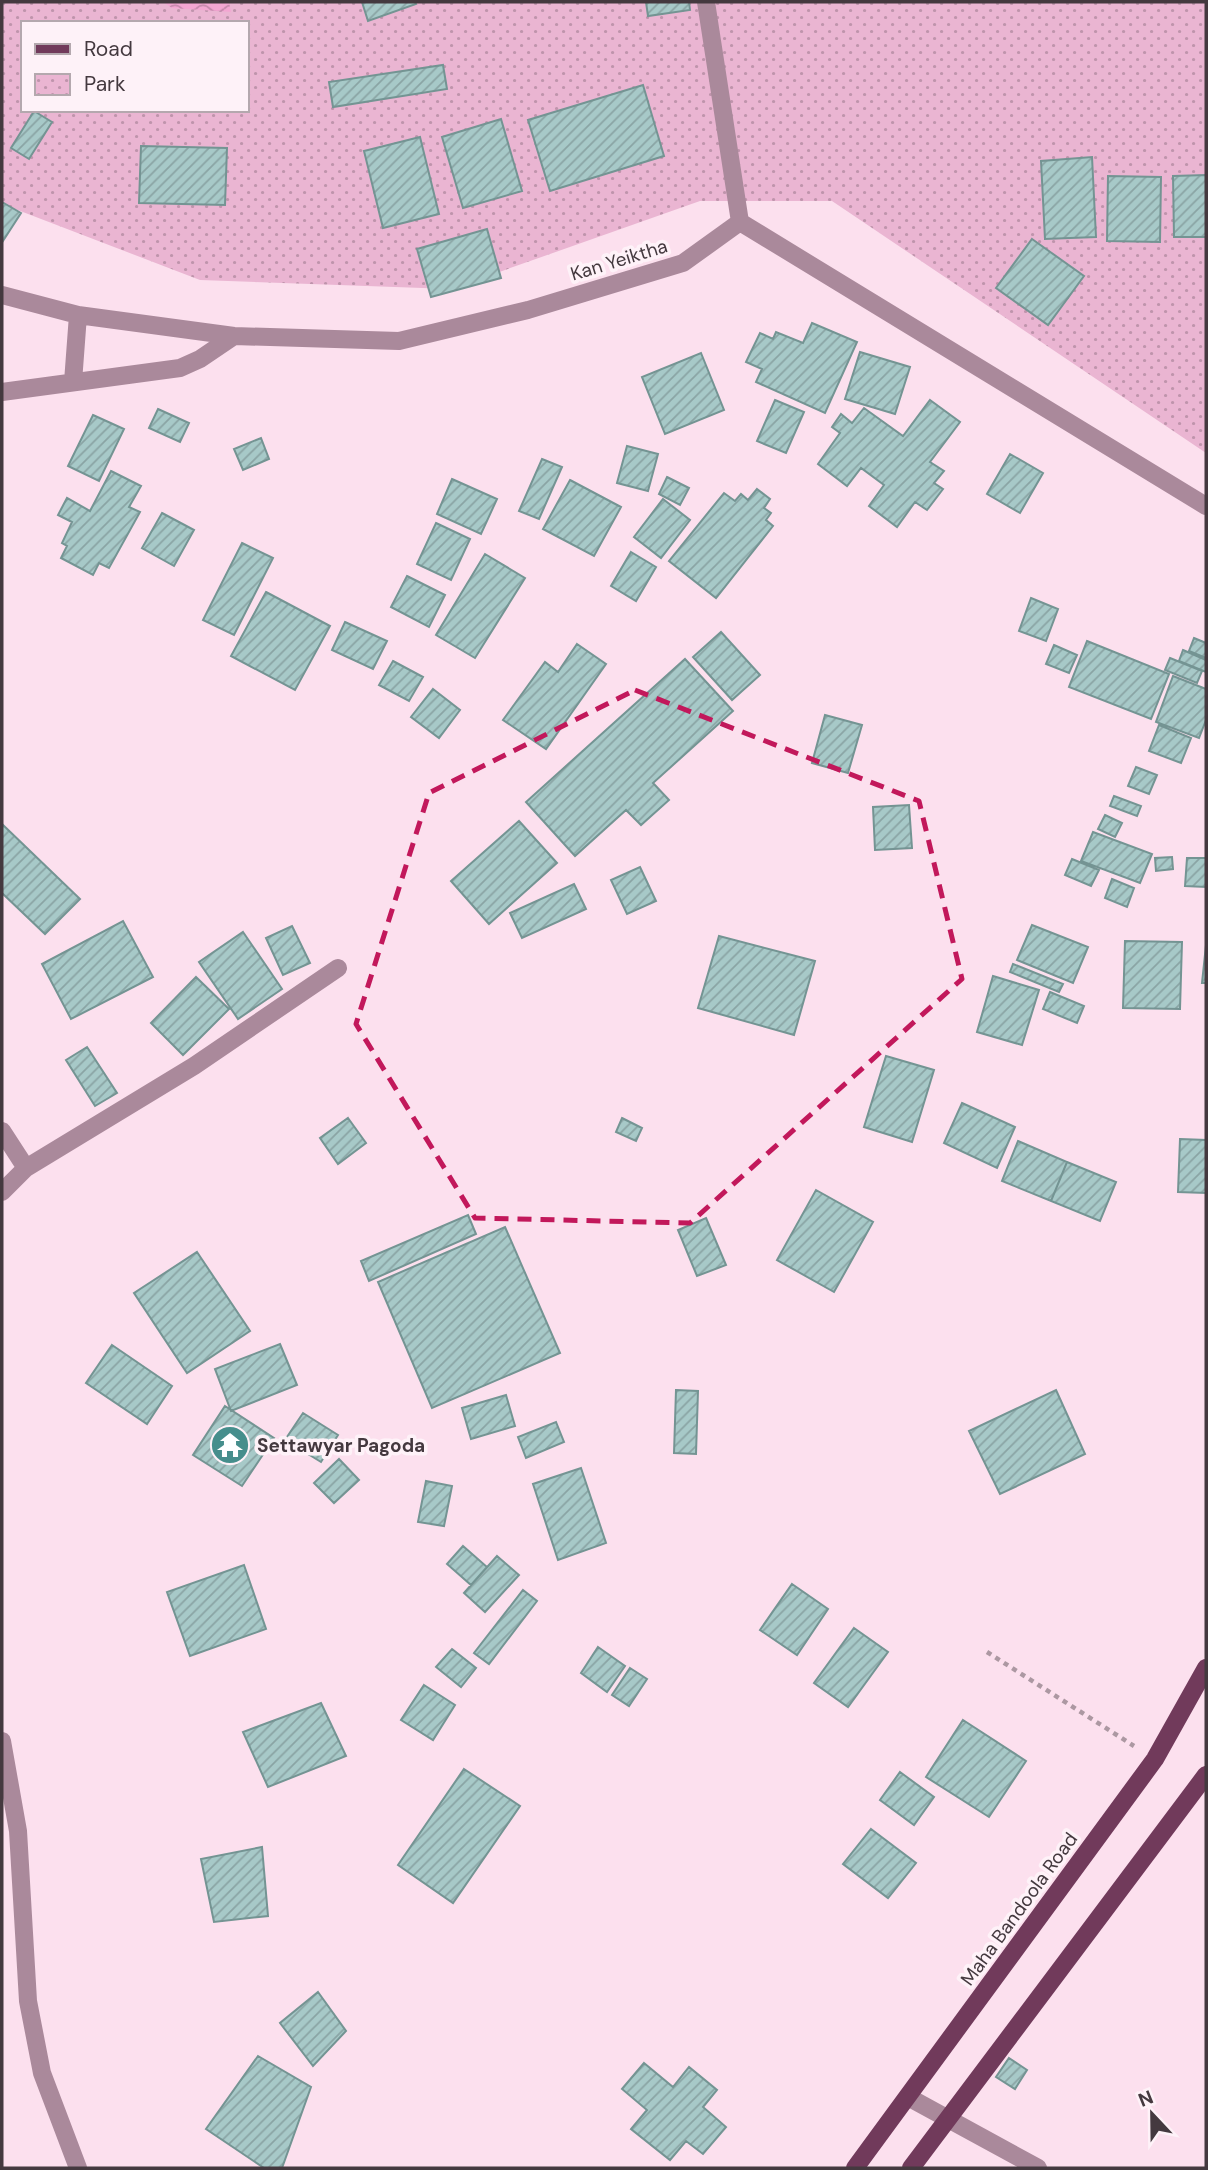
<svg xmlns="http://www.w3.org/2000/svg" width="1208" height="2170" font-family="'DM Sans',sans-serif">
<defs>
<pattern id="park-dots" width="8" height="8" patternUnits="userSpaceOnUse" patternTransform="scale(1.75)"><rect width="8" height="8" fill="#eab5d2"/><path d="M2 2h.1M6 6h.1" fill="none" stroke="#bf94ac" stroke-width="1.8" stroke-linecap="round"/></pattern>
<pattern id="water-waves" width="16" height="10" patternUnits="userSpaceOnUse" patternTransform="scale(1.75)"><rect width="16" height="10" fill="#f3a6d2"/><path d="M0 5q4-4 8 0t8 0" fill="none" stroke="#c688ac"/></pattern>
<pattern id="building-hatch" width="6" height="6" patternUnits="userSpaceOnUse" patternTransform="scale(1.75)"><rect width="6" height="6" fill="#a7c9c8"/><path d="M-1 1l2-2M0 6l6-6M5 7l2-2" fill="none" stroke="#8aa4a4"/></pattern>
</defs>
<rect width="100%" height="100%" fill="#fce0ee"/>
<path fill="url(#park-dots)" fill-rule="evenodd" d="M2,2h1204v451l-374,-252h-132l-249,88 -251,-9 -198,-76zM23,23h224v87h-224z"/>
<path fill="url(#water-waves)" d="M163,2h66l2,10 -59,-4z"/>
<path fill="url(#building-hatch)" stroke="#749493" stroke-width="2" d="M362,2h53l1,2 -48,17z
M646,2h43l1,8 -42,6z
M443,65l4,24 -114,18 -4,-25z
M643,85l21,71 -114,35 -22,-71z
M34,111l18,11 -23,37 -18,-11z
M501,119l21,72 -59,17 -21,-71z
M420,137l19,77 -56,14 -19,-77z
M141,146l86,2 -2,57 -86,-2z
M1092,157l4,80 -51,2 -4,-78z
M1206,175v62h-32l-1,-61z
M1108,176l53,1 -1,65 -53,-1z
M2,202l19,11 -18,28 -1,-1z
M487,229l14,49 -70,19 -14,-48z
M1032,239l52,37 -36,49 -52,-37z
M812,323l45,19 -32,71 -69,-31 6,-13 -16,-7 14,-29 13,6 3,-7 27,11z
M860,352l50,15 -15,47 -50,-15z
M701,353l23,57 -59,24 -23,-57z
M775,400l29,12 -18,41 -29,-12z
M930,400l30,22 -30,40 14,9 -10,12 9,6 -16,21 -12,-8 -18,25 -28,-21 15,-21 -23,-17 -14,18 -29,-22 22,-31 -8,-6 9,-13 11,9 12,-15 39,28z
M158,409l31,14 -9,19 -31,-14z
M93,415l31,14 -25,52 -31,-15z
M261,438l8,21 -26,11 -9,-21z
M627,446l31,8 -10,37 -31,-8z
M1010,454l33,19 -23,40 -33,-19z
M542,459l20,8 -23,52 -20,-8z
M111,471l30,15 -12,21 11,5 -31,56 -10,-5 -6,12 -32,-17 6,-12 -5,-3 10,-21 -14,-7 9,-17 23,13z
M667,477l22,11 -9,17 -21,-11z
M452,479l45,20 -16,35 -44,-20z
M570,480l51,27 -27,49 -51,-27z
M757,489l13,10 -6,9 7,5 -5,7 7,6 -57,72 -47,-37 55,-68 11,8 6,-7 7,6z
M663,499l27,21 -29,38 -27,-21z
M162,513l32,17 -20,36 -32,-18z
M436,523l34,16 -19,41 -34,-16z
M242,543l31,15 -39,77 -31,-15z
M631,552l25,15 -20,34 -25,-15z
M485,554l40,24 -50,80 -39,-23z
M407,576l38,19 -16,32 -38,-20z
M266,592l64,34 -35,64 -64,-34z
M1031,598l27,11 -12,32 -27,-10z
M345,622l42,19 -14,28 -41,-19z
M721,632l39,43 -28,25 -39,-43z
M1194,638l12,5v15l-17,-7z
M1087,641l82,33 -18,45 -82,-32z
M577,644l29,20 -60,85 -43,-29 42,-58 13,10z
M1054,645l23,10 -8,18 -23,-9z
M1183,650l23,10v12l-27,-11z
M1170,658l32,13 -5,12 -32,-13z
M685,659l48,52 -80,72 16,17 -28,25 -15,-15 -51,46 -49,-54z
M393,661l30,16 -14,24 -30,-16z
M1173,676l33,13v31l-7,18 -43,-16z
M433,689l27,21 -21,28 -28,-21z
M825,715l37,10 -14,48 -36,-10z
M1159,725l32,13 -10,25 -32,-12z
M1136,767l21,8 -8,19 -21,-8z
M1114,796l27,10 -4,10 -27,-10z
M909,805l3,43 -37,2 -2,-43z
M1105,815l17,8 -7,14 -17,-8z
M519,821l38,42 -68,61 -38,-43z
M2,824l78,75 -35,35 -43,-41z
M1093,832l59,22 -12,29 -59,-22z
M1172,857l1,12 -17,2 -1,-13z
M1187,858h19v29l-21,-1z
M1072,859l27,11 -8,16 -26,-11z
M640,867l16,34 -29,13 -16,-34z
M1112,879l22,9 -7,19 -22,-9z
M574,884l12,25 -64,29 -12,-25z
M123,921l30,56 -82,42 -29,-55z
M1032,925l56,22 -15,36 -56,-23z
M292,926l18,37 -27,12 -17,-37z
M243,932l39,57 -44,30 -39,-57z
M719,936l96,25 -21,74 -96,-27z
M1125,941l57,1 -2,67 -57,-1z
M1206,945v38h-4z
M1013,964l50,20 -4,8 -49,-20z
M993,976l46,14 -17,55 -45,-13z
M196,977l33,32 -46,46 -32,-32z
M1050,992l34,14 -7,17 -34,-14z
M87,1047l30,46 -22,13 -29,-46z
M886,1056l48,14 -22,72 -48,-15z
M962,1103l53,24 -18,41 -53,-25z
M348,1118l18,25 -28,21 -18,-26z
M622,1118l20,10 -6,13 -20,-9z
M1180,1139l26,1v53l-28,-1z
M1018,1141l49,21 -16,39 -49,-20z
M1067,1162l49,20 -16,39 -49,-20z
M816,1190l57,32 -39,70 -57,-32z
M468,1215l8,19 -107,47 -8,-20z
M706,1218l20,47 -29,11 -19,-46z
M505,1227l55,126 -128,55 -54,-126z
M197,1252l53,79 -63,42 -53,-80z
M280,1344l17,41 -66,26 -16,-42z
M112,1345l60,41 -25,38 -61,-41z
M676,1390l22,1 -2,63 -22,-1z
M1056,1390l29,64 -85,40 -31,-63z
M506,1395l9,31 -44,13 -9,-31z
M225,1406l49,32 -32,48 -49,-31z
M303,1413l35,22 -17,27 -36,-22z
M556,1422l8,20 -38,16 -8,-21z
M339,1459l20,21 -25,23 -20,-20z
M581,1468l25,75 -48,17 -25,-76z
M426,1481l26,5 -8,40 -26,-4z
M463,1546l24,21 -16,18 -24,-21z
M497,1556l22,19 -34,37 -21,-19z
M244,1565l22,64 -76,27 -23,-64z
M792,1584l36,25 -31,46 -37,-25z
M523,1590l14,11 -48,63 -15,-11z
M854,1628l34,24 -40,55 -34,-24z
M598,1647l27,19 -18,26 -26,-19z
M452,1649l24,19 -15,19 -25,-20z
M630,1668l17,11 -18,27 -17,-11z
M424,1685l31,20 -22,35 -32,-20z
M321,1703l25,53 -78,31 -25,-55z
M963,1720l63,41 -37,56 -63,-40z
M464,1769l56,37 -67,97 -55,-38z
M900,1772l34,25 -20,28 -34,-25z
M871,1829l45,34 -28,35 -45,-34z
M262,1847l6,69 -54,6 -13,-63z
M318,1992l28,39 -33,35 -33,-43z
M258,2056l53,31 -29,81h-18l-58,-39z
M1009,2058l18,12 -12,19 -19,-12z
M644,2063l29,24 16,-20 28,23 -14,17 23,20 -23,27 -17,-13 -16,19 -39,-31 16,-19 -25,-21z"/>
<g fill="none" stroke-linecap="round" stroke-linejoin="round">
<path stroke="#ac98a2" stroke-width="4.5" stroke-dasharray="5 5" stroke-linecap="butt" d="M987,1652l147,94"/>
<path stroke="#aa899b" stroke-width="18" d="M706,2l34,220
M2,295l76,20 156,21 165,5 129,-31 155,-47 57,-41 466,284
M73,382l5,-67
M2,392l178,-24 20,-9 34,-23
M2,1131l24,37
M2,1192l24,-24 168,-102 144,-98
M2,1741l16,90 10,170 14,72 36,95
M908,2097l130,71"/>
<path stroke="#713a5b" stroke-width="18" d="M855,2168l300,-409 51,-91
M911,2168l295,-393"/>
</g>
<path fill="none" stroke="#c2185b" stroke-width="5" stroke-dasharray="14 9" stroke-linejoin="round" d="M635,690l284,111 43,178 -272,244 -215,-5 -119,-194 73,-231z"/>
<defs>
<g id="temple-disc" transform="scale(2.0125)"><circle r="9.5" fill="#468e8c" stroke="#fef2f8"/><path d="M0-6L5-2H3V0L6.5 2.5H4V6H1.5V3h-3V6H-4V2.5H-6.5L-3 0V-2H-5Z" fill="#fff"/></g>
</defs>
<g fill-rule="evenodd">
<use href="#temple-disc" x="230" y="1445"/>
</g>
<g text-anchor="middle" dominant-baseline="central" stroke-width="7" stroke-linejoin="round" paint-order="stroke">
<g font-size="19" fill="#44393f" stroke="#fef2f8">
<text transform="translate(619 260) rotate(-17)">Kan Yeiktha</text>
<text transform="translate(1019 1909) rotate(-54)">Maha Bandoola Road</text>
</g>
<g font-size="19" font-weight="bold" fill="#44393f" stroke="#fef2f8" text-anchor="start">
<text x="257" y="1445">Settawyar Pagoda</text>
</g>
</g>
<rect width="1208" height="2170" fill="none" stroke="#44393f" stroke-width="7"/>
<rect x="21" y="21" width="228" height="91" fill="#fef2f8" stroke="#b4a8ae" stroke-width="2"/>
<rect x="35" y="44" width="35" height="10" fill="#713a5b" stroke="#b4a8ae" stroke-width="2"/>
<text x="84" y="56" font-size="21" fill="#44393f">Road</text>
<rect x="35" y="74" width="35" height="21" fill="url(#park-dots)" stroke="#b4a8ae" stroke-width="2"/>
<text x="84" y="91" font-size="21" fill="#44393f">Park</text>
<g transform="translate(1152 2114) rotate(338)" stroke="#fef2f8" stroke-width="5" paint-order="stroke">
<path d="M0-5L12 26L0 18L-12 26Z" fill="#44393f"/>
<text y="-10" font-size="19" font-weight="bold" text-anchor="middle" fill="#44393f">N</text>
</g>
</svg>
